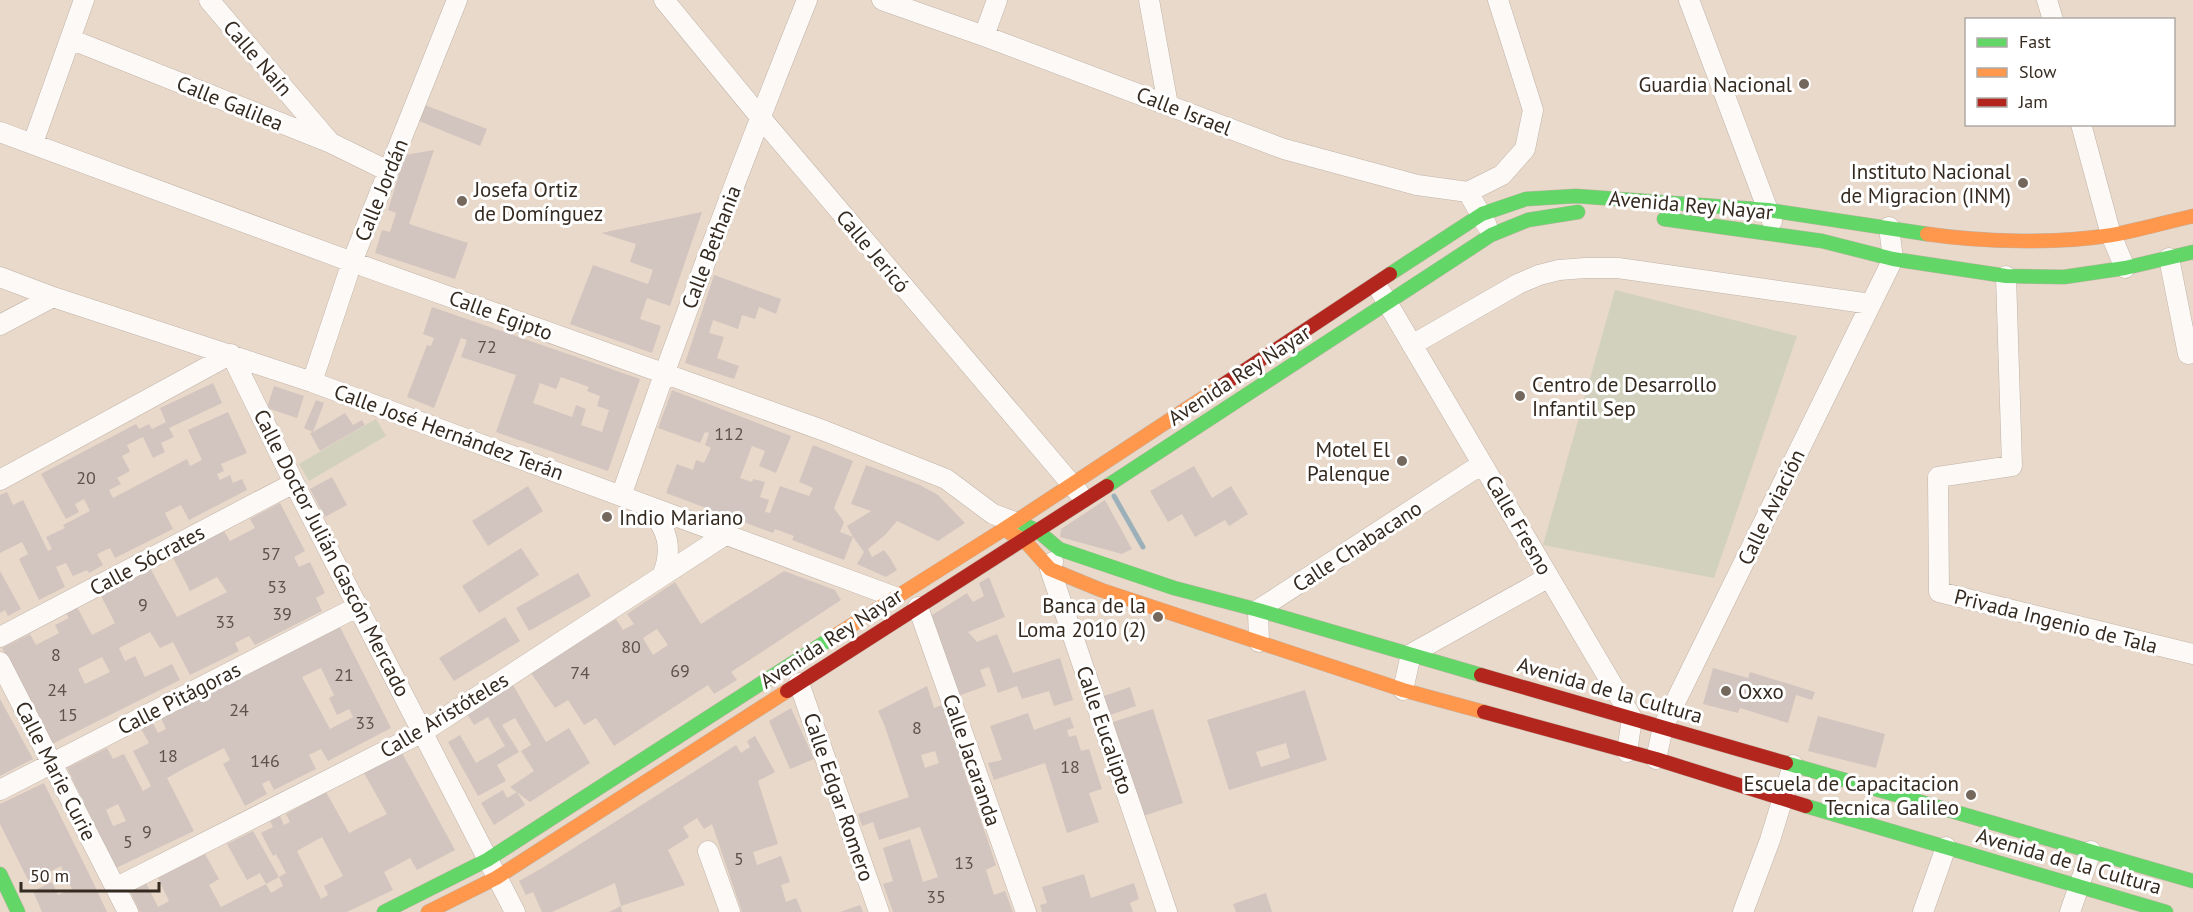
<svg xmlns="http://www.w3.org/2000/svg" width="2193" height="912" font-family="'PT Sans',sans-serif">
<rect width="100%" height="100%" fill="#e9d9ca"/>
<path fill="#d1d1bd" d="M1615,290l182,46 -83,242 -171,-33z
M376,419l10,17 -77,45 -10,-17z"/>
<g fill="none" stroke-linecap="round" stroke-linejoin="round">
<path stroke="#9cb0b9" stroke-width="5" d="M1114,496l29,51"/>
</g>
<path fill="#d2c5bf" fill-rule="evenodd" d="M425,105l62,24 -7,17 -61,-25z
M434,150l-25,74 59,19 -13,36 -80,-26 7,-23 8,2 6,-19 -8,-3 17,-55z
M702,212l-32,94 -23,-8 -7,21 21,7 -9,27 -82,-29 23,-59 55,19 5,-14 -23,-8 6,-18 -35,-11z
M714,275l67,24 -5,15 -17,-7 -4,12 -13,-4 -4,14 -25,-9 -4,13 15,4 -7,21 22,8 -5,13 -49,-16z
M432,307l208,72 -32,92 -112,-39 20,-57 -55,-18 6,-17 -6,-2 -27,70 -27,-11 20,-52 4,1 3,-8 -11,-4zM561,377l28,10 -2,4 13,5 -3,10 12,4 -7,22 -21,-7 5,-16 -10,-4 -4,12 -39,-14 7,-20 16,6z
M213,383l9,20 -53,25 5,9 -13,6 4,9 -12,6 -10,-21 -16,8 3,7 -8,4 8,15 -13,7 4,6 -12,6 4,8 74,-39 3,7 12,-6 -14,-30 40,-18 19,41 -26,11 3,7 -7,3 3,6 10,-5 3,8 9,-4 5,11 -58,30 -8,-15 -16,8 8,16 -58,29 -5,-10 -13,6 6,11 -14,8 -2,-3 -14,6 -7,-13 -10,4 9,20 -26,13 -20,-41 9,-5 -6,-12 -22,11v-58l7,-3 6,13 10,-5 25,51 4,-2 -6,-12 19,-9 -2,-3 27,-14 -6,-12 -9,5 4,8 -13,7 -25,-45 95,-50 3,5 10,-5 3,5 14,-7 -6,-14z
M274,386l30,10 -7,22 -30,-10z
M672,390l119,46 -15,37 -17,-7 6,-15 -13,-5 -12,32 12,4 1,-3 12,3 -5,15 9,3 -4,12 5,1 10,-27 29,10 4,-8 -14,-6 14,-37 40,16 -19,47 10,14 -4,10 13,5 -6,-11 24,-15 -20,-7 15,-39 54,20 18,10 27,28 -27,18 -41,-20 -12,14 -17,14 4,8 12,-7 6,8 7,12 -11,7 -29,-13 7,-12 -11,-15 -9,23 -52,-20 2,-4 -19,-7 -2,4 -107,-40 11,-29 16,6 3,-10 8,3 7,-15 -6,-3 4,-12 -4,-1 -5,11 -42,-15z
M316,400l8,3 -11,29 32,-19 8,12 9,-5 3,5 -45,26 -10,-18 3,-1 -9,-4z
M1194,466l18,32 19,-12 17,28 -19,12 -4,-6 -30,17 -13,-23 -14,8 -18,-31z
M332,477l15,28 -22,12 -15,-28z
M528,486l15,25 -55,35 -16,-25z
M1105,500l27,49 -10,5 -62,-17 1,-8z
M280,503l25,48 -11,6 5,10 11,-5 15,31 -9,5 6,13 -67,34 -6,-9 -14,7 4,8 -49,24 -17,-33 -13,6 -10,-16 -31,16 6,13 10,-5 10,21 27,-13 8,16 -128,64 -50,-96 28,-14 6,11 23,-12 -4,-8 14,-7 -3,-5 11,-6 15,28 23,-12 -15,-29 50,-26 27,49 50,-25 -10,-15 -27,14 -17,-33 51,-27 6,10 25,-13 -5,-9zM102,657l8,15 -25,12 -7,-15z
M521,548l18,27 -60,38 -17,-27z
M0,571l21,38 -13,7 -3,-6 -5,3z
M784,571l51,19 6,10 -110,72 6,8 -23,14 -6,-9 -94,61 -18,-28 -12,7 -16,-25 -13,8 -24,-35 85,-54 7,11 11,-6 -7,-10 48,-32 26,42zM657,629l11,16 -15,10 -10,-17z
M578,573l13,23 -62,35 -13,-23z
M989,577l16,40 -37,15 9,10 20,-8 16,39 47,-15 13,42 -19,6 -5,-15 -27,8 -5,-13 -19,7 -9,-26 -9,3 6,16 -28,10 -29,-79 38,-24 6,9 11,-6 -5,-13z
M505,617l15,24 -66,40 -15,-23z
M340,627l51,101 -63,33 -7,-12 -12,6 7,14 -42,21 -5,-10 -7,4 5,10 -22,12 -22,-42 7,-4 -6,-12 -37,19 -20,11 27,53 -78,37 -49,-100 40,-20 6,11 11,-5 19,37 8,-5 -18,-35 16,-8 -8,-14 12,-6 5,10 8,-4 -5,-11zM321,668l13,27 -5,3 8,17 12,-6 4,8 -23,12 -28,-52zM118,804l8,17 -13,5 -7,-16z
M1713,668l35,10 2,-6 65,20 -3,8 -16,-5 -8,28 -48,-15 -2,5 -35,-9z
M513,685l33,57 23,-14 21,35 -60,39 -20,-15 24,-16 -13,-20 10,-6 -16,-27 -13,7 17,27 -22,13 9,16 -28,15 -30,-54 12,-7 16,28 29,-17 -17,-29 -14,8 -7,-11z
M927,686l7,22 8,-3 54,160 -10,5 8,25 11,-4 8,21h-120l-10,-28 10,-3 -10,-33 27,-9 13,43 15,-5 -18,-50 -41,13 -6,-18 -11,4 -4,-12 51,-17 -25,-73 -6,-13zM935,751l4,12 -14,5 -4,-13z
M1130,687l6,19 -26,9 -6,-19z
M1305,690l22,70 -98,30 -22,-70zM1286,743l4,15 -29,9 -5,-15z
M0,699l33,60 -33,17z
M791,708l23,51 -24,10 -21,-48z
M1153,709l30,94 -40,13 -30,-94z
M1028,713l6,17 36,-13 4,11 -7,2 2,7 7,-2 5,16 8,-2 13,40 -13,4 10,29 -32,11 -22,-70 -51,17 -6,-17 14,-3 -12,-34z
M1818,716l67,18 -9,34 -68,-17z
M755,736l20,36 -17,9 20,63 -25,8 4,13 24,-9 9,26 -9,3 5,17 10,-4 6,14h-60l-30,-88 -8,5 -7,-11 -14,9 6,10 -21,13 17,35 -64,21 1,6h-13l12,-6 -6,-23 -63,29h-10l-9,-20 -7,3 -7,-14 25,-14 192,-122 5,8 9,-6 -3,-6z
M402,753l53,97 -38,20 -7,-12 -26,14 9,18 -46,22h-207l-10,-21 16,-8 12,24 11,-6 -11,-23 47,-24 14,25 -10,6 12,22 45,-23 5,9 12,-7 -4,-9 7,-4 -10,-19 -3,2 -12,-23 12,-6 -3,-6 10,-5 4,9 6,-3 -4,-8 40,-22 23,41 38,-19 -23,-41zM322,837l21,39 -19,10 4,9 -7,4 -24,-48z
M44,783l48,97 15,32h-65l-9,-21 19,-9 6,13 14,-6 -11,-23 -32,16 -29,-58v-20z
M503,790l4,8 10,-6 8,13 -31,20 -13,-22z
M253,831l26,46 -13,7 -6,-11 -13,7 -20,-36z
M1084,874l7,24 43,-15 5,16 -9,4 3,9h-91l-2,-7 7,-2 -5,-16z
M1266,893l6,19h-36l-3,-8z
M860,905l3,7h-23z"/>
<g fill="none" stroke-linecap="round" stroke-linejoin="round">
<g stroke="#c0b3a7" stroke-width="21">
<path id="street" d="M209,0l120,141
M664,0l96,117 319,376
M882,0l102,36 300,113 133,36 51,7 19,34
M1149,0l19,105
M1689,0l83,221
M2047,0l6,20
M984,36l13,-36
M70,39l261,104 57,28
M2081,124l30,111 14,33
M0,132l352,130 473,169 121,48 47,35 22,8
M33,143l51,-143
M1468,192l34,-17 23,-26 8,-39 -35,-110
M2169,258l19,96
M2006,276l6,190 -74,11 1,115 254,62
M0,277l53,20 259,85 583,215
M1381,292l251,426 -5,34
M0,325l53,-28
M1412,345l106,-61 21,-9 20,-5 26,-2h33l253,36
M312,382l40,-120 105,-262
M0,480l231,-126 63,129 221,429
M621,496c58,-167 120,-332 186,-496
M647,509c22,18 26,41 15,67
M1053,562l-3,7 117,343
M918,607l108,305
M0,637l294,-154
M1259,642l-1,-32 224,-146
M0,662l128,250
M799,683l80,229
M1403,690l8,-36 138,-77
M1656,759l7,-32 230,-468 -4,-32
M0,790l359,-184
M708,851l22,61
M117,887l306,-155 302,-197
M1743,912l27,-72 23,-75
M1923,912l23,-65
M2070,912l21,-61"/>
</g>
<g stroke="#c0b3a7" stroke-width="15">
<path id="fast" d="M1664,219l158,22 71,18 113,17 58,1 61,-9 68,-16
M1390,274l92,-60 44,-15 50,-3 192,14 159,24
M1107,486l384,-251 37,-15 50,-8
M1023,524l15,7 21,18 115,39 84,22 223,65
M1786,763l407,118
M1806,806l360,106
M0,874l18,38
M384,912l103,-52 346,-223"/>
</g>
<g stroke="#c0b3a7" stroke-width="15">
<path id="slow" d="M1927,234c55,8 130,10 185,1 27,-5 54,-13 81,-19
M1010,533l14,7 26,29 51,21 302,100 81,22
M833,637l168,-106 217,-143
M428,912l68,-34 291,-187"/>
</g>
<g stroke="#c0b3a7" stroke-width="15">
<path id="jam" d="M1218,388l172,-114
M1481,675l305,88
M787,691l320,-205
M1484,712l172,47 150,47"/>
</g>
<use href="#street" stroke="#fcf9f7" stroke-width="20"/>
<use href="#fast" stroke="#63d668" stroke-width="14"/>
<use href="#slow" stroke="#ff974d" stroke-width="14"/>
<use href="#jam" stroke="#b3261e" stroke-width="14"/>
</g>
<g fill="#74675c" stroke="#fff" stroke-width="2">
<circle cx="1804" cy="84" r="6"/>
<circle cx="2023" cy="183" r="6"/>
<circle cx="462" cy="201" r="6"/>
<circle cx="1520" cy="396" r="6"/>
<circle cx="1402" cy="461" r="6"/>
<circle cx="607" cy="517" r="6"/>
<circle cx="1158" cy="617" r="6"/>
<circle cx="1726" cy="691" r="6"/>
<circle cx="1971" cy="795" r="6"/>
</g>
<g text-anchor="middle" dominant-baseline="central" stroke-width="6" stroke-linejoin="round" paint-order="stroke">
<g font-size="18" fill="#5e524a">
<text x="487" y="346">72</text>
<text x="729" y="433">112</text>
<text x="86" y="477">20</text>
<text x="271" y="553">57</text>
<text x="277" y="586">53</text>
<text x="143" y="604">9</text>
<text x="282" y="613">39</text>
<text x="225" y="621">33</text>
<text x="631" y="646">80</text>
<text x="56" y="654">8</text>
<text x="680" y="670">69</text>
<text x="580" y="672">74</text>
<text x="344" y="674">21</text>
<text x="57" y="689">24</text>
<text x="239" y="709">24</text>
<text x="68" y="714">15</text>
<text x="365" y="722">33</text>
<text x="917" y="727">8</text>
<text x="168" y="755">18</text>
<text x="265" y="760">146</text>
<text x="1070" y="766">18</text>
<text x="147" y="831">9</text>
<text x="128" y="841">5</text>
<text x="739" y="858">5</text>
<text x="964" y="862">13</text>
<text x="936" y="896">35</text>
</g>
<g font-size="21" fill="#352a20" stroke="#fff">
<text transform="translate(258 58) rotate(49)">Calle Naín</text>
<text transform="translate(230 103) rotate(22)">Calle Galilea</text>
<text transform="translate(1184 111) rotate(21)">Calle Israel</text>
<text transform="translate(381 190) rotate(-68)">Calle Jordán</text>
<text transform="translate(1691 205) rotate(5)">Avenida Rey Nayar</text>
<text transform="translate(711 247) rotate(-69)">Calle Bethania</text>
<text transform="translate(873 251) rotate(50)">Calle Jericó</text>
<text transform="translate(501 315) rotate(20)">Calle Egipto</text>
<text transform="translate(1239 375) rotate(-33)">Avenida Rey Nayar</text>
<text transform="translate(449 432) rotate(20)">Calle José Hernández Terán</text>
<text transform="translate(1771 507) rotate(-64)">Calle Aviación</text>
<text transform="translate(1519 525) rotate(60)">Calle Fresno</text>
<text transform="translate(1357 546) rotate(-33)">Calle Chabacano</text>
<text transform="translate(332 553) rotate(63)">Calle Doctor Julián Gascón Mercado</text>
<text transform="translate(147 560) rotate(-28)">Calle Sócrates</text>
<text transform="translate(2056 621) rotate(14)">Privada Ingenio de Tala</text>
<text transform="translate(831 638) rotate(-33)">Avenida Rey Nayar</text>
<text transform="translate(1610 690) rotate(16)">Avenida de la Cultura</text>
<text transform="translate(179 698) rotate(-27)">Calle Pitágoras</text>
<text transform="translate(444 715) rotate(-31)">Calle Aristóteles</text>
<text transform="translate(1105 730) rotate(71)">Calle Eucalipto</text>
<text transform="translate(972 760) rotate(71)">Calle Jacaranda</text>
<text transform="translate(56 771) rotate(63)">Calle Marie Curie</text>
<text transform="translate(839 797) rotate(71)">Calle Edgar Romero</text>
<text transform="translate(2069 861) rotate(16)">Avenida de la Cultura</text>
</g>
<g font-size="21" fill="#352a20" stroke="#fff" text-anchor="end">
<text x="1792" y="84">Guardia Nacional</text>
<text x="2011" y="171">Instituto Nacional<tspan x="2011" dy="24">de Migracion (INM)</tspan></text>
<text x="474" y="189" text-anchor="start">Josefa Ortiz<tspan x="474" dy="24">de Domínguez</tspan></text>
<text x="1532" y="384" text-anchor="start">Centro de Desarrollo<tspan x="1532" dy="24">Infantil Sep</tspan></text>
<text x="1390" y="449">Motel El<tspan x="1390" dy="24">Palenque</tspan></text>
<text x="619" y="517" text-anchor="start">Indio Mariano</text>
<text x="1146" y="605">Banca de la<tspan x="1146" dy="24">Loma 2010 (2)</tspan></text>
<text x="1738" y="691" text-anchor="start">Oxxo</text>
<text x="1959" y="783">Escuela de Capacitacion<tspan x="1959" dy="24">Tecnica Galileo</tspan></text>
</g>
</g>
<rect x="1965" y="18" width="210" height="108" fill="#ffffff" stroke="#aeaaa6" stroke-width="1.5"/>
<rect x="1977" y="38" width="30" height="9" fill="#63d668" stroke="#aeaaa6" stroke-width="1.5"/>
<text x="2019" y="48" font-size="18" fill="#352a20">Fast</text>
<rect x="1977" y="68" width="30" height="9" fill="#ff974d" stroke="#aeaaa6" stroke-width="1.5"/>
<text x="2019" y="78" font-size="18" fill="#352a20">Slow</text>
<rect x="1977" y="98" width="30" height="9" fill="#b3261e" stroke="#aeaaa6" stroke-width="1.5"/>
<text x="2019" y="108" font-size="18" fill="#352a20">Jam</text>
<path d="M21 882v9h138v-9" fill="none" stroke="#352a20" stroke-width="3"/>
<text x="30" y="882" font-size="18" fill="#352a20" stroke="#ffffff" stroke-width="4.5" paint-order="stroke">50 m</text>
</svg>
